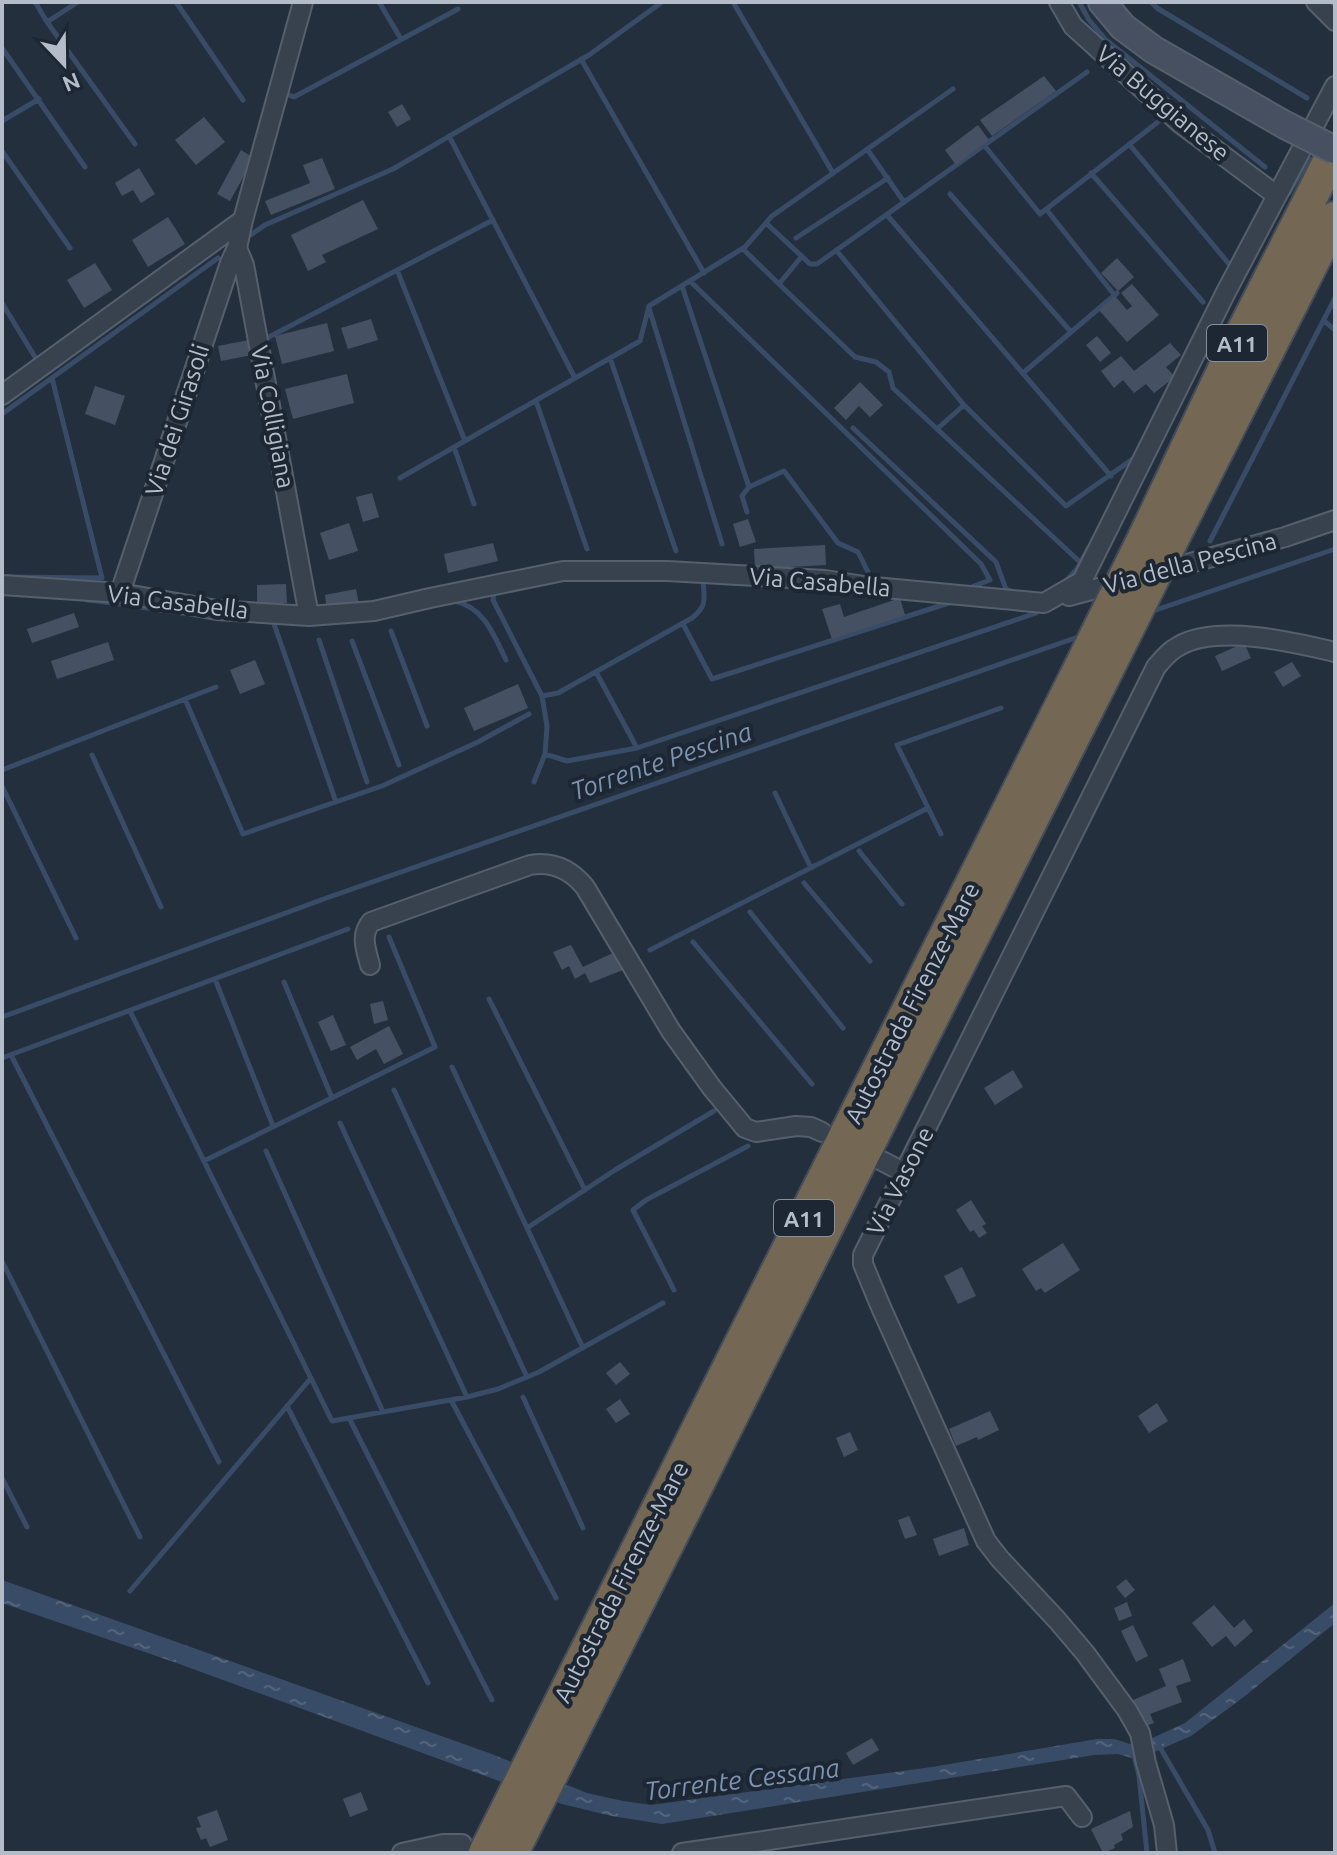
<svg xmlns="http://www.w3.org/2000/svg" width="1337" height="1855" font-family="Ubuntu,sans-serif">
<defs>
<pattern id="water-ripples" width="26" height="14" patternUnits="userSpaceOnUse" patternTransform="scale(2)"><rect width="26" height="14" fill="#394c67"/><path d="M2 4q2-2 4 0t4 0M15 11q2-2 4 0t4 0" fill="none" stroke="#53647b"/></pattern>
</defs>
<rect width="100%" height="100%" fill="#242f3e"/>
<path fill="url(#water-ripples)" d="M2,1580l487,173 98,40 36,8 28,4 281,-38 165,-28h17l19,6 24,-9 28,-13 150,-120v20l-90,73 -54,40 -39,17 -20,5 -14,-4 -24,1 -432,69 -50,-8 -50,-12 -391,-143 -169,-58z"/>
<g fill="none" stroke-linecap="round" stroke-linejoin="round">
<path stroke="#394c67" stroke-width="5" d="M35,2l12,20 88,122
M176,2l67,98
M379,2l22,37
M733,2l100,171
M1079,2l10,18 17,20 159,127
M1151,2l6,6 150,90
M47,22l31,-20
M2,48l83,119
M581,59l123,214
M287,89l-1,5 8,3 164,-88
M2,121l37,-22
M449,136l126,242
M1129,144l100,120
M984,145l56,69 123,-96
M867,149l37,53
M2,151l68,97
M1091,173l112,129
M1289,193l20,-34
M950,194l121,138
M1046,209l66,83
M887,215l224,261
M766,223l44,41h7l270,-192
M249,236l16,-11 128,-56 196,-114 73,-53
M796,238l92,-60
M743,249l36,35 23,-28
M836,250l128,155 102,101 71,-50
M397,270l68,171
M690,281l291,283 9,16 -21,8
M779,284l76,73 21,5 13,10 4,16 188,175
M682,286l67,201
M2,303l36,59
M649,308l73,236
M1324,321l11,9
M269,337l224,-117
M610,358l66,193
M1023,373l94,-80
M536,401l51,148
M2,414l216,-156
M853,428l143,134 10,27 9,4
M937,429l27,-24
M454,447l20,57
M400,478l240,-137 9,-35 96,-59 27,-31 181,-127
M747,512l-5,-16 7,-9 35,-16 54,72 20,9 14,28
M1210,541l125,-243
M7,577l95,1 -50,-200
M1065,582l12,-13 12,-22
M497,590l-3,2 -1,8 49,96 5,30 -2,28 -11,28
M87,600c35,3 69,11 105,14
M454,601c30,6 40,34 52,59
M1150,612l185,-63
M273,621l63,181
M683,624l29,55 240,-77
M391,631l36,95
M319,640l48,142
M352,641l47,124
M596,672l41,76
M542,696l16,-3 134,-75c16,-13 12,-19 11,-38
M185,699l58,135 139,-48 96,-44 51,-28
M545,754l22,7 70,-13 399,-135
M92,755l69,152
M2,770l214,-83
M2,786l74,152
M775,793l36,75
M941,834l-44,-89 104,-37
M859,851l43,53
M804,883l66,78
M750,912l93,116
M693,942l119,142
M650,950l278,-142
M215,979l58,147
M284,982l48,116
M489,999l96,191
M130,1011l202,410 135,-24 31,-8 41,-17 124,-69
M2,1017l330,-121 749,-260
M11,1055l208,407
M2,1058l346,-129
M452,1067l131,281
M394,1090l133,287
M340,1123l127,274
M266,1151l117,261
M204,1161l231,-114 -46,-110
M527,1228l88,-58 99,-59
M2,1261l138,276
M674,1290l-41,-80 13,-10 102,-54
M523,1397l60,131
M451,1400l105,198
M287,1406l141,277
M349,1418l143,282
M2,1478l25,49
M130,1591l181,-213
M1158,1744l50,86 7,23
M1133,1751l6,25 8,77"/>
</g>
<path fill="#455162" d="M1044,76l12,15 -64,45 -12,-16z
M402,104l9,15 -14,8 -9,-15z
M204,117l21,25 -29,23 -21,-25z
M978,125l11,15 -33,25 -11,-15z
M241,150l13,8 -24,43 -13,-7z
M322,158l13,31 -64,26 -6,-14 45,-18 -7,-18z
M139,168l16,26 -14,9 -8,-13 -11,6 -7,-13z
M363,200l15,29 -56,26 4,7 -18,9 -17,-36z
M168,217l17,27 -37,23 -16,-27z
M1117,258l17,19 -16,14 -17,-18z
M95,263l17,27 -28,18 -17,-28z
M1132,284l27,31 -32,27 -28,-32 16,-14 12,14 5,-4 -11,-13z
M371,319l7,21 -30,9 -7,-21z
M327,323l7,28 -52,13 -7,-28z
M1097,336l14,17 -11,9 -14,-17z
M249,340l3,15 -31,6 -3,-15z
M1170,343l11,12 -15,12 9,10 -21,16 -8,-9 -12,9 -11,-13 -9,8 -13,-17 20,-15 13,15z
M347,374l7,29 -61,16 -8,-30z
M860,382l23,23 -13,12 -11,-11 -13,14 -12,-12z
M95,386l30,10 -10,29 -30,-11z
M372,493l7,24 -16,5 -7,-25z
M748,519l8,23 -16,5 -7,-23z
M349,523l9,28 -29,9 -9,-27z
M493,543l5,18 -50,12 -4,-19z
M825,545l1,20 -71,4 -1,-20z
M286,584l1,19 -30,1v-19z
M356,589l3,16 -32,6 -2,-16z
M900,598l5,17 -73,24 -10,-30 18,-5 4,13z
M74,613l5,14 -47,16 -5,-14z
M108,642l6,18 -57,19 -6,-18z
M1244,643l7,15 -29,13 -7,-15z
M255,660l10,24 -25,10 -10,-24z
M1292,662l9,14 -18,11 -9,-15z
M518,684l10,24 -54,23 -10,-23z
M571,945l12,22 32,-15 8,18 -33,13 -5,-10 -10,6 -6,-13 -7,4 -9,-18z
M383,1001l5,19 -14,4 -4,-20z
M333,1015l13,30 -15,6 -13,-29z
M389,1026l14,28 -19,10 -8,-15 -19,11 -7,-13z
M1013,1070l10,17 -28,18 -11,-17z
M971,1200l15,24 -4,2 5,7 -8,5 -5,-8 -4,2 -14,-22z
M1063,1243l17,27 -35,23 -4,-5 -5,3 -14,-22z
M962,1267l14,29 -18,8 -14,-28z
M620,1362l10,12 -14,11 -10,-12z
M620,1399l10,15 -14,9 -10,-14z
M1157,1403l11,18 -19,12 -11,-17z
M990,1411l9,19 -21,10 -1,-3 -21,9 -7,-17z
M850,1432l8,18 -14,7 -8,-19z
M909,1516l8,19 -12,4 -7,-19z
M964,1528l5,17 -30,11 -6,-17z
M1126,1579l9,11 -10,8 -9,-11z
M1127,1602l5,14 -13,5 -5,-13z
M1214,1605l20,23 10,-9 9,12 -18,16 -9,-11 -14,11 -20,-24z
M1133,1625l15,31 -12,6 -15,-31z
M1183,1659l8,22 -15,5 6,16 -32,12 4,9 -11,4 -10,-27 33,-14 -7,-17z
M872,1738l7,12 -26,15 -7,-12z
M361,1792l7,18 -18,7 -7,-18z
M217,1810l11,30 -18,7 -4,-9 -5,2 -5,-12 5,-1 -4,-10z
M1130,1811l3,16 -12,7 2,6 -9,5 1,3 -12,5 -12,-24z"/>
<g fill="none" stroke-linecap="round" stroke-linejoin="round">
<g stroke="#565f6c" stroke-width="22">
<path id="minor" d="M303,2l-60,218 -6,28 7,17 65,351
M1059,2l14,24 108,98 95,71
M1316,2l19,19
M2,395l241,-175
M1154,573l131,-36 50,-17
M2,585l118,8 97,17 92,6 65,-5 56,-13 133,-27h104l158,9 39,6 180,17 38,-22 144,-289 109,-206
M120,593l110,-330 7,-15
M1069,596l56,-15
M370,965c-4,-15 -10,-30 1,-43l159,-57c23,-4 41,5 55,22l86,144 41,57 33,40 11,4 40,-6 15,1 11,5
M882,1161l23,12
M402,1853l41,-9h19
M682,1853l384,-57 16,21
M1167,1853l-3,-28 -18,-62 -6,-30 -13,-23 -42,-57 -28,-33 -57,-61 -14,-18 -106,-236 -17,-41v-9l293,-588c7,-8 13,-16 23,-21 38,-22 114,-4 156,6"/>
</g>
<g stroke="#565f6c" stroke-width="30">
<path id="secondary" d="M1102,2l21,25 31,23 131,75"/>
</g>
<g stroke="#434c59" stroke-width="36">
<path id="motorway" d="M1144,538l82,-173 109,-215
M1170,544l165,-326
M485,1853l590,-1175
M512,1853l587,-1167"/>
</g>
<use href="#minor" stroke="#38414e" stroke-width="18"/>
<use href="#secondary" stroke="#465061" stroke-width="26"/>
<use href="#motorway" stroke="#746855" stroke-width="32"/>
<g stroke="#565f6c" stroke-width="30" stroke-linecap="butt">
<path id="secondary-bridge" d="M1285,125l50,25"/>
</g>
<g stroke="#434c59" stroke-width="36" stroke-linecap="butt">
<path id="motorway-bridge" d="M1075,678l69,-140
M1099,686l71,-142"/>
</g>
<use href="#secondary-bridge" stroke="#465061" stroke-width="26"/>
<use href="#motorway-bridge" stroke="#746855" stroke-width="32"/>
</g>
<g text-anchor="middle" dominant-baseline="central" stroke-width="8" stroke-linejoin="round" paint-order="stroke">
<g fill="#1d2633" stroke="#878f9c" stroke-width="2">
<rect x="1207" y="325" width="60" height="36" rx="6"/>
<rect x="774" y="1200" width="60" height="36" rx="6"/>
</g>
<g font-size="22" font-weight="bold" fill="#b4bcc9">
<text x="1237" y="343">A11</text>
<text x="804" y="1218">A11</text>
</g>
<g font-size="24" fill="#b4bcc9" stroke="#1d2633">
<text transform="translate(1163 103) rotate(40)">Via Buggianese</text>
<text transform="translate(273 417) rotate(79)">Via Colligiana</text>
<text transform="translate(177 420) rotate(-72)">Via dei Girasoli</text>
<text transform="translate(1190 563) rotate(-15)">Via della Pescina</text>
<text transform="translate(820 582) rotate(5)">Via Casabella</text>
<text transform="translate(178 602) rotate(7)">Via Casabella</text>
<text transform="translate(912 1003) rotate(-63)">Autostrada Firenze-Mare</text>
<text transform="translate(900 1181) rotate(-63)">Via Vasone</text>
<text transform="translate(621 1582) rotate(-63)">Autostrada Firenze-Mare</text>
</g>
<g font-size="26" font-style="italic" fill="#7c92b1" stroke="#1d2633">
<text transform="translate(661 761) rotate(-19)">Torrente Pescina</text>
<text transform="translate(742 1779) rotate(-7)">Torrente Cessana</text>
</g>
</g>
<rect width="1337" height="1855" fill="none" stroke="#b4bcc9" stroke-width="8"/>
<g transform="translate(64 64) rotate(158)" stroke="#1d2633" stroke-width="6" paint-order="stroke">
<path d="M0-6L14 30L0 20L-14 30Z" fill="#b4bcc9"/>
<text y="-12" font-size="22" font-weight="bold" text-anchor="middle" fill="#b4bcc9">N</text>
</g>
</svg>
